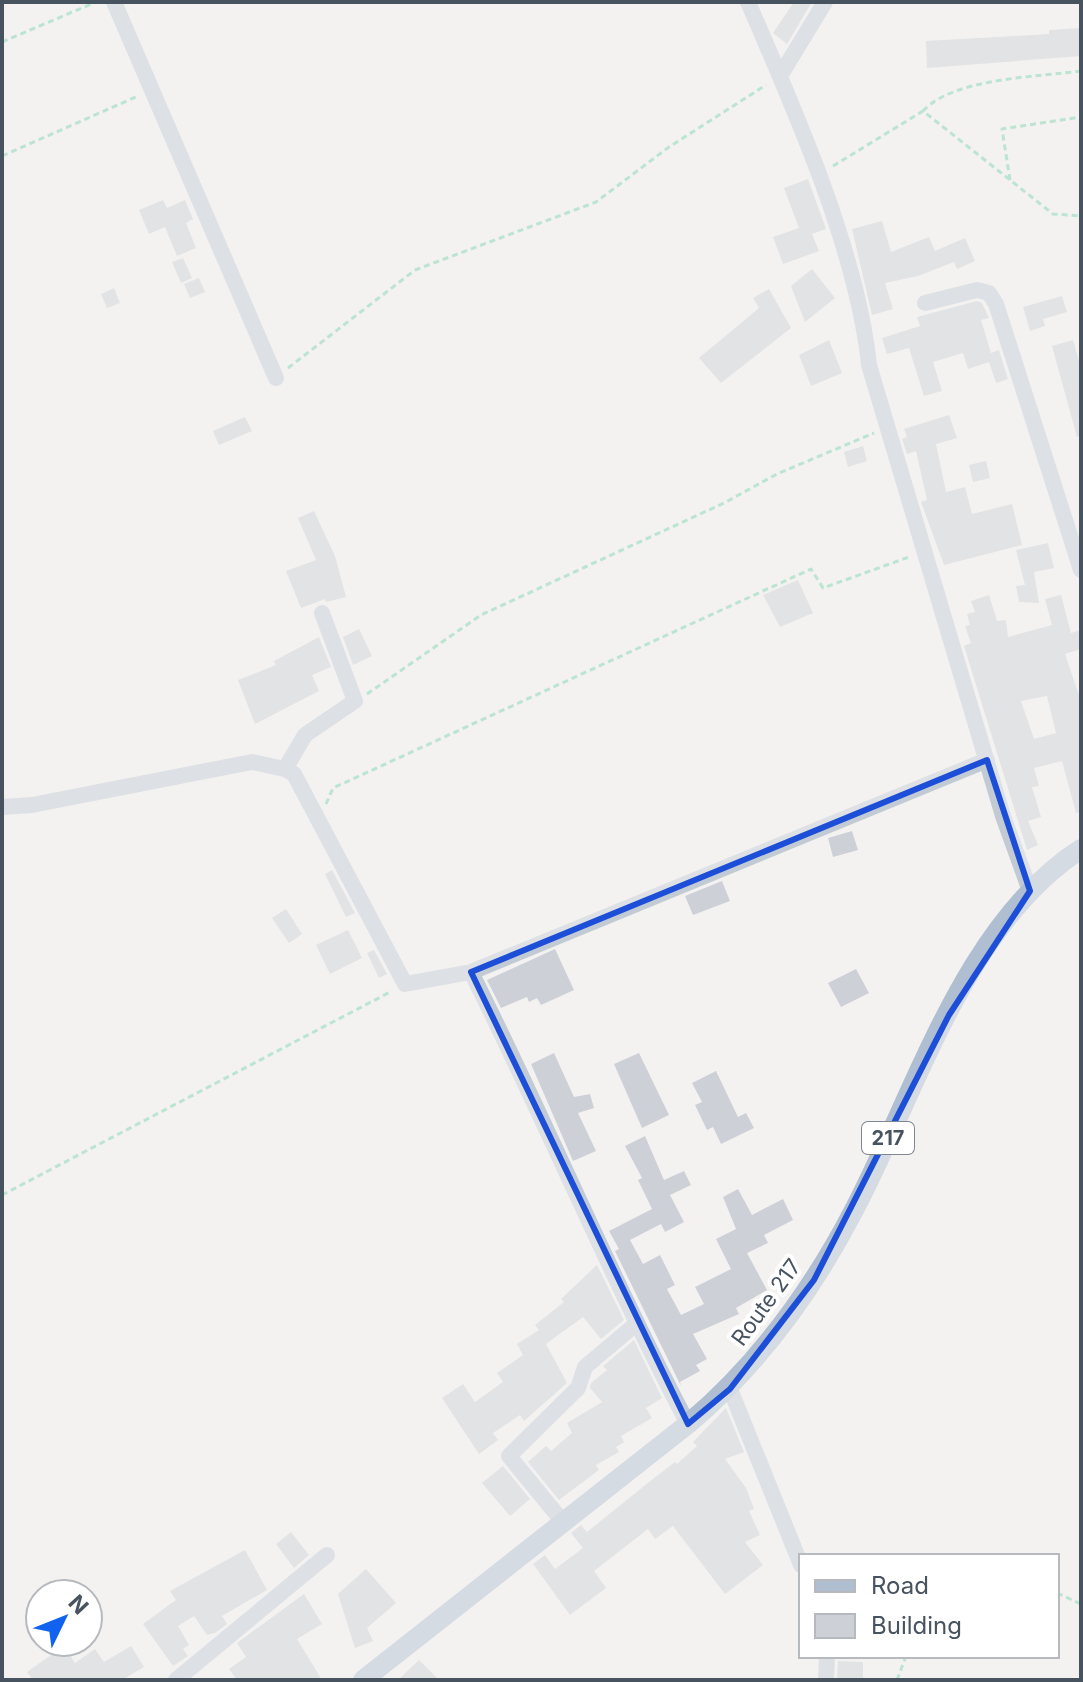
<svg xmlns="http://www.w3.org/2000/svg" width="1083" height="1682" font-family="Inter,sans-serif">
<rect width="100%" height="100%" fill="#f4f2f1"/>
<path fill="#cdd0d7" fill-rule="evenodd" d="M794,2h18l-25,42 -14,-11z
M1081,28v28l-154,12 -1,-27 123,-7v-4z
M808,179l18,50 -14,5 7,17 -36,13 -10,-27 26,-9 -15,-40z
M163,200l4,8 18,-8 8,19 -7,4 10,25 -19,8 -12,-29 -16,7 -10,-24z
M882,221l9,31 38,-15 6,14 30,-13 10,23 -18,8 -3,-7 -36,14 -33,7 8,26 -21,6 -20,-86z
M183,258l9,20 -11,5 -9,-21z
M812,269l23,29 -30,24 -14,-36z
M199,278l6,14 -15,6 -6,-14z
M114,288l6,15 -13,5 -6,-14z
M769,289l22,39 -70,55 -22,-25 60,-50 -6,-10z
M1062,296l5,16 -24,7 2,7 -15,5 -7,-24z
M977,301l5,2 7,15 -8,2 10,33 8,-3 9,29 -12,4 -7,-21 -21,7 -5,-16 -30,9 9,29 -18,5 -15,-48 -22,6 -5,-16 38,-12 -3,-9z
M829,340l13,33 -31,13 -12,-31z
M1073,340l8,28v68l-4,1 -25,-91z
M949,415l8,23 -21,6 10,48 19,-5 7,27 40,-10 10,41 -78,20 -23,-63 6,-2 -11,-49 -9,3 -5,-15 5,-2 -3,-8z
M245,417l7,14 -33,14 -6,-14z
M863,446l4,15 -19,6 -4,-15z
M986,461l4,17 -17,4 -4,-17z
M314,511l21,45 11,41 -20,5 -1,-3 -24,9 -15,-37 30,-11 -18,-42z
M1048,543l6,25 -20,4 5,31 -20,-1 -3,-16 9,-1 -9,-35z
M798,580l15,33 -33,14 -17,-32z
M989,595l8,26 9,-1 2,17 44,-12 -7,-26 16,-4 10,38 10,-3v19l-16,5 16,47v111l-5,1 -14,-52 -28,7 5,18 -7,1 9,30 -13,4 10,24 -11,5 -63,-204 7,-3 -6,-17 5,-1 -3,-11 8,-2 -4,-11zM1047,696l9,37 -22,6 -13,-38z
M359,629l13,27 -19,9 -10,-28z
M319,637l12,30 -19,8 7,16 -64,33 -17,-44 38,-15 -2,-4z
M852,831l6,19 -25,7 -5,-19z
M332,870l23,43 -9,4 -21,-43z
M722,881l8,20 -37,14 -8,-19z
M286,909l16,25 -13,9 -17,-25z
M348,930l14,28 -32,16 -14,-29z
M555,949l19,41 -33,15 -4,-7 -8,4 -2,-5 -26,11 -14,-28z
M374,950l13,24 -8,4 -12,-25z
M856,969l13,24 -28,14 -13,-24z
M554,1053l20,44 16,-3 4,14 -16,5 18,38 -23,10 -42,-97z
M639,1053l30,62 -27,13 -28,-64z
M716,1071l22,46 8,-4 8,15 -33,16 -8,-17 -6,3 -12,-25 7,-3 -10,-19z
M645,1136l19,44 20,-9 7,14 -21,10 14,27 -19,10 -4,-8 -31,16 13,24 17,-9 15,30 -8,4 14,26 23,-11 -9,-17 36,-18 -15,-30 20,-10 -13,-32 15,-8 14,26 31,-16 10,21 -29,15 4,8 -21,10 20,37 -31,18 3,6 -46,20 14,25 -11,6 4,6 -20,11 1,4 -66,-135 4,-2 -10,-18 43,-22 -14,-29 4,-2 -17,-32z
M597,1265l27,55 -23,19 -18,-22 -37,27 21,39 -43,38 -4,-6 -27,18 5,7 -19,14 -37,-56 21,-14 12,18 28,-20 -6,-9 26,-18 -6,-11 22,-14 -4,-5 29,-23 -3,-3z
M634,1340l28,58 -16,10 6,10 -31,18 3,6 -8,5 3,5 -23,13 3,5 -40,30 -31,-38 18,-16 5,5 21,-18 -5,-10 35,-21 -12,-14 1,-5 16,-13 -4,-4z
M726,1408l18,44 -19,7 21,29 8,21 -5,2 11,24 -15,7 18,23 -38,29 -52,-68 -18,13 -7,-10 -54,42 12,17 -36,27 -37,-51 12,-9 10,14 28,-21 -12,-15 10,-8 6,7 62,-50 26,-20 2,2 20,-18 -4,-4z
M503,1466l27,33 -20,17 -28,-33z
M291,1532l18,23 -15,13 -18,-24z
M245,1550l22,40 -45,26 5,8 -12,9 -8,2 -13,-19 -16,10 11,19 -6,4 5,7 -15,10 -30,-42 33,-24 -6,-9z
M366,1569l30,34 -29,25 6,13 -18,7 -17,-54z
M304,1594l18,30 -25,15 25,41h-85l-8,-11 17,-12 -9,-14z
M64,1646l11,17 20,-14 9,13 27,-16 13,21 -22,13h-89l-6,-8z
M419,1660l20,20h-41z
M838,1661l25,1v18h-26z"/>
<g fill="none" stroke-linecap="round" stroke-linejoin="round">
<path stroke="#75d2ab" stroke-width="3" stroke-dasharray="6 4" stroke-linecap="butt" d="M2,42l94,-40
M923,111c30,-33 114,-34 158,-40
M2,156l136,-60
M833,166l90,-55 130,103 28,2
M1010,180l-8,-51 79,-12
M288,368l127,-98 181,-68 73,-55 97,-62
M367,694l114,-79 243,-112 53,-29 97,-41
M326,804l7,-16 478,-219 12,19 86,-31
M2,1195l390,-204
M1057,1593l24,11
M897,1680l9,-24"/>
<path stroke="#c2cbd4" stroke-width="16" d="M114,2l162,376
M748,2c46,107 109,247 121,363l134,451 27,75
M780,76l45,-74
M925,303l52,-13 12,3 7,11 85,266
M285,769l20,-34 50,-34 -33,-88
M2,807l30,-2 220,-43 33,7 9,5 111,210 66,-12 516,-212
M471,972c75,149 139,304 217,452
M730,1389l71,176
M563,1522l-54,-66 69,-68 7,-21 51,-43
M176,1680l151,-125
M826,1680l1,-24"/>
<path stroke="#b0bed1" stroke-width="20" d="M363,1680l325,-256c70,-59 124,-133 166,-214 62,-118 111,-287 227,-361"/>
</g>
<path d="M0 0H1083V1682H0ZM987,760l43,131 -81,124 -135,265 -84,109 -42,35 -217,-452z" fill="#f4f2f1" fill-opacity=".55" fill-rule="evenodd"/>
<path fill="none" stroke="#1d4ed8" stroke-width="6" stroke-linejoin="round" d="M987,760l43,131 -81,124 -135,265 -84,109 -42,35 -217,-452z"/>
<g text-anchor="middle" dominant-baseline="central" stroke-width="8" stroke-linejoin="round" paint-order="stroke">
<rect fill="#fff" stroke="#7f8790" stroke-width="2" x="862" y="1122" width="52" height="32" rx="6"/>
<g font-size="20" font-weight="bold" fill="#485360">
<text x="888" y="1138">217</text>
</g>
<g font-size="22" fill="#485360" stroke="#fff">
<text transform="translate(766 1302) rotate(-54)">Route 217</text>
</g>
</g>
<rect width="1083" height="1682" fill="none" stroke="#485360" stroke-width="8"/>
<rect x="799" y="1554" width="260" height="104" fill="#ffffff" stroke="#b6babf" stroke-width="2"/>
<rect x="815" y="1580" width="40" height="12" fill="#b0bed1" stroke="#b6babf" stroke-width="2"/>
<text x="871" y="1594" font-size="24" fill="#485360">Road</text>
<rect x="815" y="1614" width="40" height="24" fill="#cdd0d7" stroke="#b6babf" stroke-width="2"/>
<text x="871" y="1634" font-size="24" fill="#485360">Building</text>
<g transform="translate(64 1618) rotate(47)"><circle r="38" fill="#ffffff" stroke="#b6babf" stroke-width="2"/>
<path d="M0-6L14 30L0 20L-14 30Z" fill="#1062ef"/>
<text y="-12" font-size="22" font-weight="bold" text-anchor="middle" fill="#485360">N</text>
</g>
</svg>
